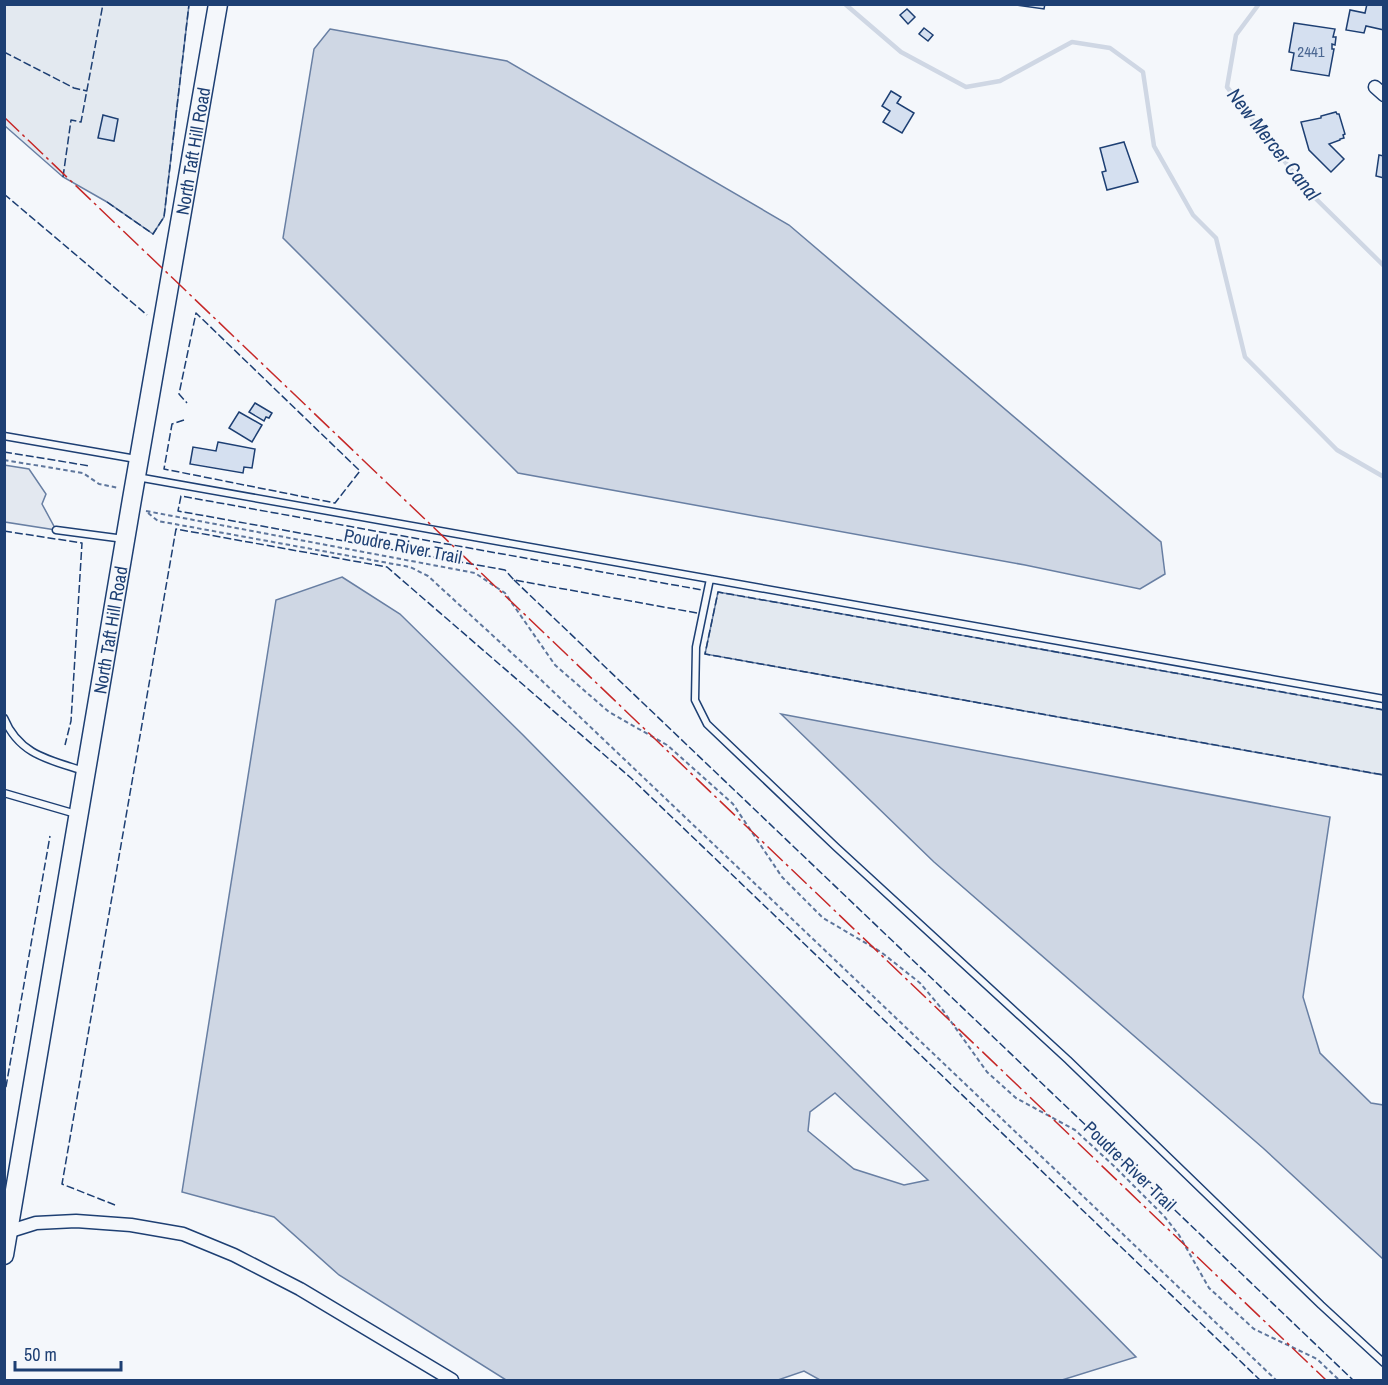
<svg xmlns="http://www.w3.org/2000/svg" width="1388" height="1385" font-family="'Archivo Narrow',sans-serif">
<rect width="100%" height="100%" fill="#f4f7fb"/>
<path fill="#e3e9f0" stroke="#687fa3" stroke-width="1.5" d="M5,5h184l-25,212 -11,17 -46,-32 -44,-25 -58,-51z
M718,592l665,118v65l-678,-121z"/>
<path fill="#e3e8f0" stroke="#687fa3" stroke-width="1.5" d="M4,465l25,4 17,25 -4,10 14,26 -51,-8z"/>
<path fill="#cfd7e4" stroke="#687fa3" stroke-width="1.5" fill-rule="evenodd" d="M330,29l177,32 282,164 372,317 4,32 -25,15 -115,-24 -507,-92 -235,-235 31,-189z
M342,577l58,37 123,121 613,622 -74,23h-242l-16,-9 -26,9h-272l-167,-105 -65,-58 -92,-25 94,-592zM835,1093l93,87 -24,5 -50,-16 -46,-38 2,-19z
M781,714l549,103 -27,180 17,56 51,50 12,2v154l-120,-111 -329,-286z"/>
<g fill="none" stroke-linecap="round" stroke-linejoin="round">
<path stroke="#cfd7e4" stroke-width="4.5" d="M845,4l56,48 65,35 34,-6 72,-39 38,6 33,24 11,74 39,69 23,23 29,119 92,93 47,27
M1259,4l-23,31 -9,52 80,103 77,76"/>
</g>
<path fill="#d5e0f0" stroke="#1d3f73" stroke-width="1.5" d="M1009,4h36l-1,5z
M1367,4h17v26l-18,-4 -2,7 -18,-3 4,-20 15,3z
M907,9l8,8 -7,7 -8,-9z
M1294,23l41,6 -2,8h3l-1,8 -3,-1v5h2l-5,27 -38,-6 3,-17 -5,-1z
M924,28l9,7 -5,6 -9,-7z
M891,91l10,6 -4,6 17,10 -12,20 -19,-11 7,-11 -8,-5z
M1336,112l1,2h2l6,20 -2,1 1,3 -4,1v1l-11,4 15,15 -13,13 -22,-22 -8,-28 20,-4v-2z
M103,115l15,4 -4,22 -16,-3z
M1124,142l14,40 -31,8 -5,-18 4,-1 -6,-23z
M1379,155l5,1v22l-8,-2z
M255,403l17,10 -3,5 -3,-1 -2,4 -15,-9z
M239,412l23,13 -10,17 -23,-14z
M218,442l37,7 -3,19 -8,-1 -1,6 -53,-9 3,-17 23,4z"/>
<g fill="none" stroke-linecap="round" stroke-linejoin="round">
<g stroke="#1d3f73" stroke-width="9">
<path id="lane" d="M4,436l132,23
M137,477l1247,222
M56,530l68,9
M710,579l-14,68 -1,53 12,24 129,123 232,213 253,245 63,58
M4,718c15,37 46,42 80,53
M4,793l72,21"/>
</g>
<g stroke="#1d3f73" stroke-width="15">
<path id="street" d="M1375,87l9,8
M4,1233l32,-10 40,-2 55,4 52,9 51,21 66,34 152,91"/>
</g>
<g stroke="#1d3f73" stroke-width="21">
<g id="secondary">
<path id="s1" d="M4,1255l128,-756 86,-495"/>
</g>
</g>
<path stroke="#5e769c" stroke-width="2" stroke-dasharray="4.5 3" stroke-linecap="butt" d="M4,460l79,13 16,11 20,4
M146,511l329,62 30,20 50,72 54,47 58,33 66,59 49,73 41,41 58,34 39,31 22,26 45,63 29,26 59,32 40,37 49,49 15,19 30,53 45,41 63,30 22,21
M148,513l10,8 252,46 18,9 111,102 737,702"/>
<use href="#lane" stroke="#f4f7fb" stroke-width="6"/>
<use href="#street" stroke="#f4f7fb" stroke-width="12"/>
<use href="#secondary" stroke="#f4f7fb" stroke-width="18"/>
<path stroke="#1d3f73" stroke-width="1.5" stroke-dasharray="8 3" stroke-linecap="butt" d="M4,52l70,36 13,3
M63,177l8,-57 10,2 22,-118
M4,194l143,121
M107,202l46,32 11,-17 25,-213
M184,420l-12,4 -8,45 171,34 25,-32 -164,-158 -17,81 8,9
M4,452l86,14
M4,531l78,12 -11,178 -6,24
M514,580l839,800
M697,613l-183,-33 -9,-10 -327,-59 3,-15 521,94
M1384,710l-666,-118 -13,62 679,121
M4,1098l46,-262
M115,1205l-53,-21 114,-655 211,38 244,211 629,602"/>
<path stroke="#c62828" stroke-width="1.5" stroke-dasharray="21 4.5 3 4.5" stroke-linecap="butt" d="M4,117l1322,1263"/>
</g>
<g text-anchor="middle" dominant-baseline="central" stroke-width="4.5" stroke-linejoin="round" paint-order="stroke">
<g font-size="15" fill="#4b6792">
<text x="1311" y="51">2441</text>
</g>
<g font-size="18" fill="#1d3f73" stroke="#f4f7fb">
<text stroke="none"><textPath href="#s1" startOffset="1120">North Taft Hill Road</textPath></text>
<text transform="translate(403 546) rotate(11)">Poudre River Trail</text>
<text stroke="none"><textPath href="#s1" startOffset="634">North Taft Hill Road</textPath></text>
<text transform="translate(1130 1166) rotate(44)">Poudre River Trail</text>
</g>
<g font-size="20" font-style="italic" fill="#1d3f73" stroke="#f4f7fb">
<text transform="translate(1274 144) rotate(52)">New Mercer Canal</text>
</g>
</g>
<rect width="1388" height="1385" fill="none" stroke="#1d3f73" stroke-width="12"/>
<path d="M15 1361v9h106v-9" fill="none" stroke="#1d3f73" stroke-width="3"/>
<text x="24" y="1361" font-size="18" fill="#1d3f73" stroke="#f4f7fb" stroke-width="4.5" paint-order="stroke">50 m</text>
</svg>
